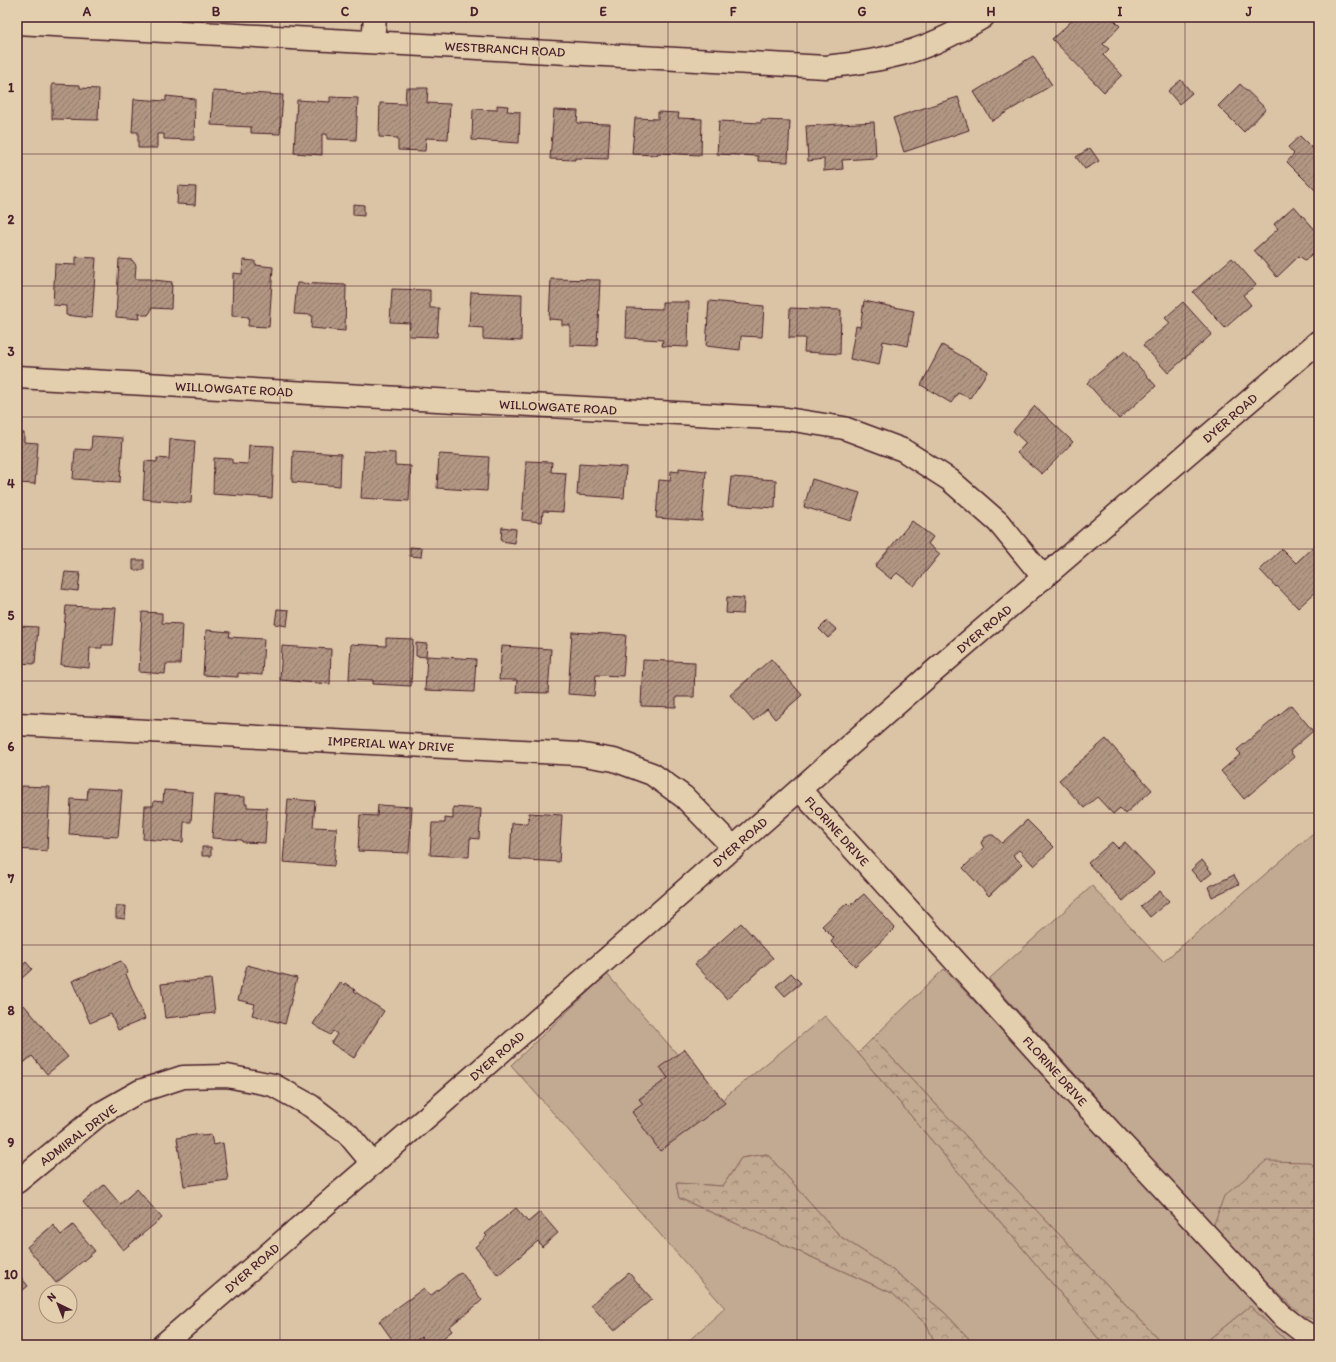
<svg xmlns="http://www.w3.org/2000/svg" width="1336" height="1362" font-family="Itim,sans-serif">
<defs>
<pattern id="forest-crowns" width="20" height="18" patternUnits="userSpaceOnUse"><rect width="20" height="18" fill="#c2a991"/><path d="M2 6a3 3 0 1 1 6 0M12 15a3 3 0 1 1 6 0" fill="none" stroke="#a08977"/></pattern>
<pattern id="building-hatch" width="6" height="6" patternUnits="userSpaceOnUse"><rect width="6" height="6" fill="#b19683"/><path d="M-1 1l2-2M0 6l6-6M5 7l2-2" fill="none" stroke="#927a6b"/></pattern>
</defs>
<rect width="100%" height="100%" fill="#dac4a5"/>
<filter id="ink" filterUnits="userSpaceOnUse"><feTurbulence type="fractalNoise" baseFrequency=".025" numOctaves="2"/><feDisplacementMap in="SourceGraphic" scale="8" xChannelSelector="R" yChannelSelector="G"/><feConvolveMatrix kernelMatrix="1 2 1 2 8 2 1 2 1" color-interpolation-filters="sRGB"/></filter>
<g filter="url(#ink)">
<path fill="#c2a991" stroke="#86645e" d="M1319,828v343l-9,-9 -97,65 -224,-248 103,-93 71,76z
M944,969l313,333 49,43h-15l-41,-39 -48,39h-38l-291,-307z
M607,974l112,128 106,-86 33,37 246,292h-129l-30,-32 -48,-40 -56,-36 -74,-83 -26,4 -18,28 -47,-3 3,15 213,95 35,32 9,20h-252l41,-37 -214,-243z"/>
<path fill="url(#forest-crowns)" stroke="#86645e" d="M873,1038l291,307h-60l-246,-292z
M767,1154l74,83 56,36 48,40 30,32h-39l-9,-20 -35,-32 -213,-95 -3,-15 47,3 18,-28z
M1266,1161l44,1 9,9v151l-20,-8 -86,-87 11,-31z
M1250,1306l41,39h-89z"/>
<path fill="url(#building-hatch)" stroke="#4a1f2b" d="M1076,17h5l2,2 3,-2h25l9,9 -17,18 6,5 -6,6 19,20 -18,17 -52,-53z
M1033,56l19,29 -60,36 -18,-29z
M1181,80l11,13 -13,11 -11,-13z
M17,82h3l-3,40z
M52,84l28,1v3l19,1 -1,31 -46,-1z
M1240,84l26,25 -22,23 -26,-26z
M406,88h22l-1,15 23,1 -2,35 -22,-1 -1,13 -27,-1v-12l-19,-1 1,-34 25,1z
M213,91l70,4 -3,39 -29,-1v-6l-40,-2z
M166,96l29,3 -1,41 -30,-1v-5h-7v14h-19v-16h-6l2,-33 32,2z
M330,97l28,1 -2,42 -29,-1v-5h-5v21l-28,-2 3,-53 33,2z
M958,97l11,33 -65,22 -11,-34z
M497,105l11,1 -1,5 13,1 -1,31 -47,-3 1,-31 24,1z
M554,110l24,1 -1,12 33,1 -2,35 -33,-1v2l-25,-1z
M658,112l21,1 -1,5 24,1 -1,36 -43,-2 -1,2 -25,-1 3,-36 23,1z
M761,120l29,1 -2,41 -30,-1v-5l-41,-2 2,-33 42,2z
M874,122l2,36 -34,2 1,9 -19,2v-12l-16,2 -2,-35z
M1300,136l19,19v39l-32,-32 7,-8 -6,-7z
M1090,148l9,13 -14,8 -9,-12z
M178,186l18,1 -1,18 -18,-1z
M353,204l11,1v11l-11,-1z
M1294,206l25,28v14l-14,12 -6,-4 -22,21 -23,-27 24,-21 -4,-5z
M76,257l20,1 -4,60 -26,-3v-9l-13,-1 2,-41 21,1z
M1232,258l24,27 -13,10 8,10 -26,23 -32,-36z
M119,259l13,1 4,5 -1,14h15l4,1 18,2 -1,27 -20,-1v3l-3,4h-6l-3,-3 1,7 -24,-2z
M243,260l12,1v4l18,2 -4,60 -21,-1 1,-9 -17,-1 1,-43 9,1z
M551,279l49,1 -3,66 -27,-1v-20h-8v-5l-13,-1z
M297,283l49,2 -1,46 -34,-3 1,-13 -18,-1z
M392,289l38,1v18h9l-2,29 -28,-1 1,-13 -20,-1z
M471,292l51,2 -1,47 -38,-2v-11l-14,-1z
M709,301l55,5 -2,31 -21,-1 -1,14 -34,-4z
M864,301l50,10 -6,35 -25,-5 -4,24 -29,-6 6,-33 4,1z
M662,302h27l-1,45 -26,-1 1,-6 -37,-2 1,-30 35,1z
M1183,302l29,32 -44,39 -25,-28 27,-22 -5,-5z
M790,308l51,2 -1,44 -36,-2 1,-14h-16z
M942,345l46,26 -18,27 -12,-5 -7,10 -30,-18z
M1125,351l31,35 -37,33 -32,-36z
M1035,406l38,36 -31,32 -25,-21 9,-10 -13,-12z
M17,432l7,1v9l14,1 -3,41 -18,-1z
M92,436l31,2 -3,44 -47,-3 2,-30 16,1z
M170,439l25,2 -4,62 -48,-4 2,-38 12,1v-4l12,1z
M249,445l25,1 -2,52 -59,-4 1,-36 18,1v4l16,1z
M293,451l48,3 -1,32 -48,-4z
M364,451l31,2v12l16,1 -2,35 -48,-3z
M439,454l50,3 -2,34 -50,-3z
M526,461l26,1 -1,10 15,1 -3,39 -20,-1 -1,11 -20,-2z
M579,464l47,3 -2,31 -47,-3z
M679,468l27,3 -4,50 -46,-3 3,-38 11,1 1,-10 8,1z
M731,477l45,3 -1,28 -47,-3z
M812,479l48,14 -9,28 -47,-14z
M912,521l21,16 -5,7 12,10 -26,32 -17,-13 -6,6 -16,-13z
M502,527l14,2 -1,14 -14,-2z
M1319,543v46l-21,19 -21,-22 -1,1 -16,-17 22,-21 14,14 20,-19 1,1z
M410,547l12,1 -1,9 -11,-1z
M133,560h11v10h-11z
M65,572l15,1 -2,18 -16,-2z
M727,597l17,1 -1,16 -17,-1z
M66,606l50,2 -3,37h-11v3h-12l-1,20 -28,-3z
M277,609l12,1 -2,16 -12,-2z
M142,612l20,1v10l20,1 -2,40h-14l-1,10 -26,-2z
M827,621l10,9 -9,8 -9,-9z
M17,626l21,1 -3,37 -18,-1z
M206,630l24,2 -1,5 35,2 -2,36 -24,-2v4l-35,-2z
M572,632l54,3 -3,41 -27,-1 -2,21 -26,-2z
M386,638l27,1 -2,47 -38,-2v-4l-24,-1 2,-35 35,2z
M416,643l11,1 -1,13 -10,-1z
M282,646l49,3 -1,35 -50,-4z
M502,646l49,3 -3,44 -32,-1 1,-12h-18z
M427,656l49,3 -2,33 -49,-2z
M771,659l31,36 -27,24 -8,-10 -14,12 -23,-26z
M643,660l52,2 -1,35h-18v10l-35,-1z
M1291,705l22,26 -23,20 4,6 -50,42 -23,-28 20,-17 -4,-4z
M1106,739l46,51 -27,24 -5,-6 -7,6 -16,-17 -13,11 -25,-28z
M21,786l29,1 -3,64 -30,-2v-43h3z
M88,788l34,2 -4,47 -49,-3 2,-35 16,1z
M164,790l29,2 -2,30h-7l-1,20 -40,-3 2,-33h8l1,-5 9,1z
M215,795l30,2v7h2v3l20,1 -2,35 -23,-1v-2l-30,-2z
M288,799l27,2 -2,26 24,1 -3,38 -51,-4z
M378,805l34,2 -3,46 -51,-2 2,-36 17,1z
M453,807l28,2 -2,30 -9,-1 -1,19 -39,-2 2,-32h13v-5l8,1z
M529,813l33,2 -3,47 -49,-3 2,-36 16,1z
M1027,820l27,27 -20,19 -15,-16 -6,5 9,9 -33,32 -26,-28 21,-20 -3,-5 3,-5 6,-3h3l9,8z
M1112,842l6,6 7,-6 29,31 -31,28 -35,-38z
M202,847h9v9h-9z
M1202,860l10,13 -11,9 -10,-12z
M1234,875l5,9 -27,13 -4,-10z
M1160,891l9,10 -19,16 -9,-11z
M864,894l31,34 -40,38 -24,-24 3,-4 -12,-12 25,-23 3,3z
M116,906h10l-1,13 -9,-1z
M741,923l32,35 -46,41 -32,-35z
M121,961l7,12 -2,1 19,45 -27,11 -7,-16 -21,9 -18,-42z
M26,962l6,7 -11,10 -4,-4v-5z
M247,965l50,13 -12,46 -33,-9 3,-11 -17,-4z
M791,973l10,10 -16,13 -9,-10z
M211,979l4,34 -50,5 -4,-34z
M341,982l3,3 1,-2 10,7 -1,1 30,20 -30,47 -23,-15 6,-9 -4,-3 -3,4 -17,-11z
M24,1005l44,52 -21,17 -15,-18 -12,10 -3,-2v-53z
M685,1049l40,54 -65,48 -28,-39 11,-8 -4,-5 29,-21 -8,-11z
M201,1134l1,2 9,-1 2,10 10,-2 5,37 -44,6 -7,-48z
M104,1185l16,19 17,-15 25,29 -39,32 -40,-48z
M516,1208l12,14 12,-10 18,21 -16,14 -4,-6 -40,34 -23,-28 12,-11 -2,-2z
M53,1225l8,10 12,-10 22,26 -39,32 -29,-36z
M17,1272l11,14 -11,9z
M461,1272l21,28 -3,3 -30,24 3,4 -18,14h-7l-6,-8 -11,8h-14l-17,-24 45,-33 6,8z
M629,1273l23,26 -38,32 -23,-26z"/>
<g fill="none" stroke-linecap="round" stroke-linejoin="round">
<g stroke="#4a1f2b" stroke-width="25">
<path id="minor" d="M17,23l809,44c22,-3 45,-5 67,-11 32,-7 62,-22 90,-39
M373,41l2,-24
M17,377l770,42 57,9 59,22 47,30 48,42 46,56
M17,724l561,30 36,6 38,14 32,23 50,51
M800,790l273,301 208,224 18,14 20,12
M17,1182l84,-69 39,-22 43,-14 44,-1 46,9 38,21 26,20 11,8 25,30"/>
</g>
<g stroke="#4a1f2b" stroke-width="25">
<path id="tertiary" d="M163,1345l280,-242 482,-424 394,-338"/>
</g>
<use href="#minor" stroke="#e3cfad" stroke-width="22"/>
<use href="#tertiary" stroke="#e3cfad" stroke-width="22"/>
</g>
</g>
<path fill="none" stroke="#4a1f2b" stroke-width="1" stroke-opacity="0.55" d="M151,17v1328M280,17v1328M410,17v1328M539,17v1328M668,17v1328M797,17v1328M926,17v1328M1056,17v1328M1185,17v1328M17,154h1302M17,286h1302M17,417h1302M17,549h1302M17,681h1302M17,813h1302M17,945h1302M17,1076h1302M17,1208h1302"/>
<g text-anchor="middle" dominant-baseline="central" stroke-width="3" stroke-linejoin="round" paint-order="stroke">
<g font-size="13" fill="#4a1f2b" stroke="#e3cfad">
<text transform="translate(505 49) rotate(3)">WESTBRANCH ROAD</text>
<text transform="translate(234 389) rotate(3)">WILLOWGATE ROAD</text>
<text transform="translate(558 407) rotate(3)">WILLOWGATE ROAD</text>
<text transform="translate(1230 418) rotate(-41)">DYER ROAD</text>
<text transform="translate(984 629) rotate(-40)">DYER ROAD</text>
<text transform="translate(391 744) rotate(3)">IMPERIAL WAY DRIVE</text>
<text transform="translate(837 831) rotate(48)">FLORINE DRIVE</text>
<text transform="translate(740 842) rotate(-41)">DYER ROAD</text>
<text transform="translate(497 1056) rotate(-41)">DYER ROAD</text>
<text transform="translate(1055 1071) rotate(48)">FLORINE DRIVE</text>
<text transform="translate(78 1135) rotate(-37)">ADMIRAL DRIVE</text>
<text transform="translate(252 1268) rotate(-41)">DYER ROAD</text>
</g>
</g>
<rect width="1336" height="1362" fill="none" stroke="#e3cfad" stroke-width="44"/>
<g transform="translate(58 1304) rotate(317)"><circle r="19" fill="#e3cfad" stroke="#a68979"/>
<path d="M0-3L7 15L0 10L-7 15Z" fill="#4a1f2b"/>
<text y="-6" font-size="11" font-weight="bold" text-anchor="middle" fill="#4a1f2b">N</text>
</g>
<rect x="22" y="22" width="1292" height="1318" fill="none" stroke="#4a1f2b" stroke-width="1.5"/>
<g font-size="13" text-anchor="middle" font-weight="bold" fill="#4a1f2b">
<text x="87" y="16">A</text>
<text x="216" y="16">B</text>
<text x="345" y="16">C</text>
<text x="474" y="16">D</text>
<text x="603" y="16">E</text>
<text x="733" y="16">F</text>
<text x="862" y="16">G</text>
<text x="991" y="16">H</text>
<text x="1120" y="16">I</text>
<text x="1249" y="16">J</text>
<text x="11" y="92">1</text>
<text x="11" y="224">2</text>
<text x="11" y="356">3</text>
<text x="11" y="488">4</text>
<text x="11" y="620">5</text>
<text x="11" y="751">6</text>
<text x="11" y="883">7</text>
<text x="11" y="1015">8</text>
<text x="11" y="1147">9</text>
<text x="11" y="1279">10</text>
</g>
</svg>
